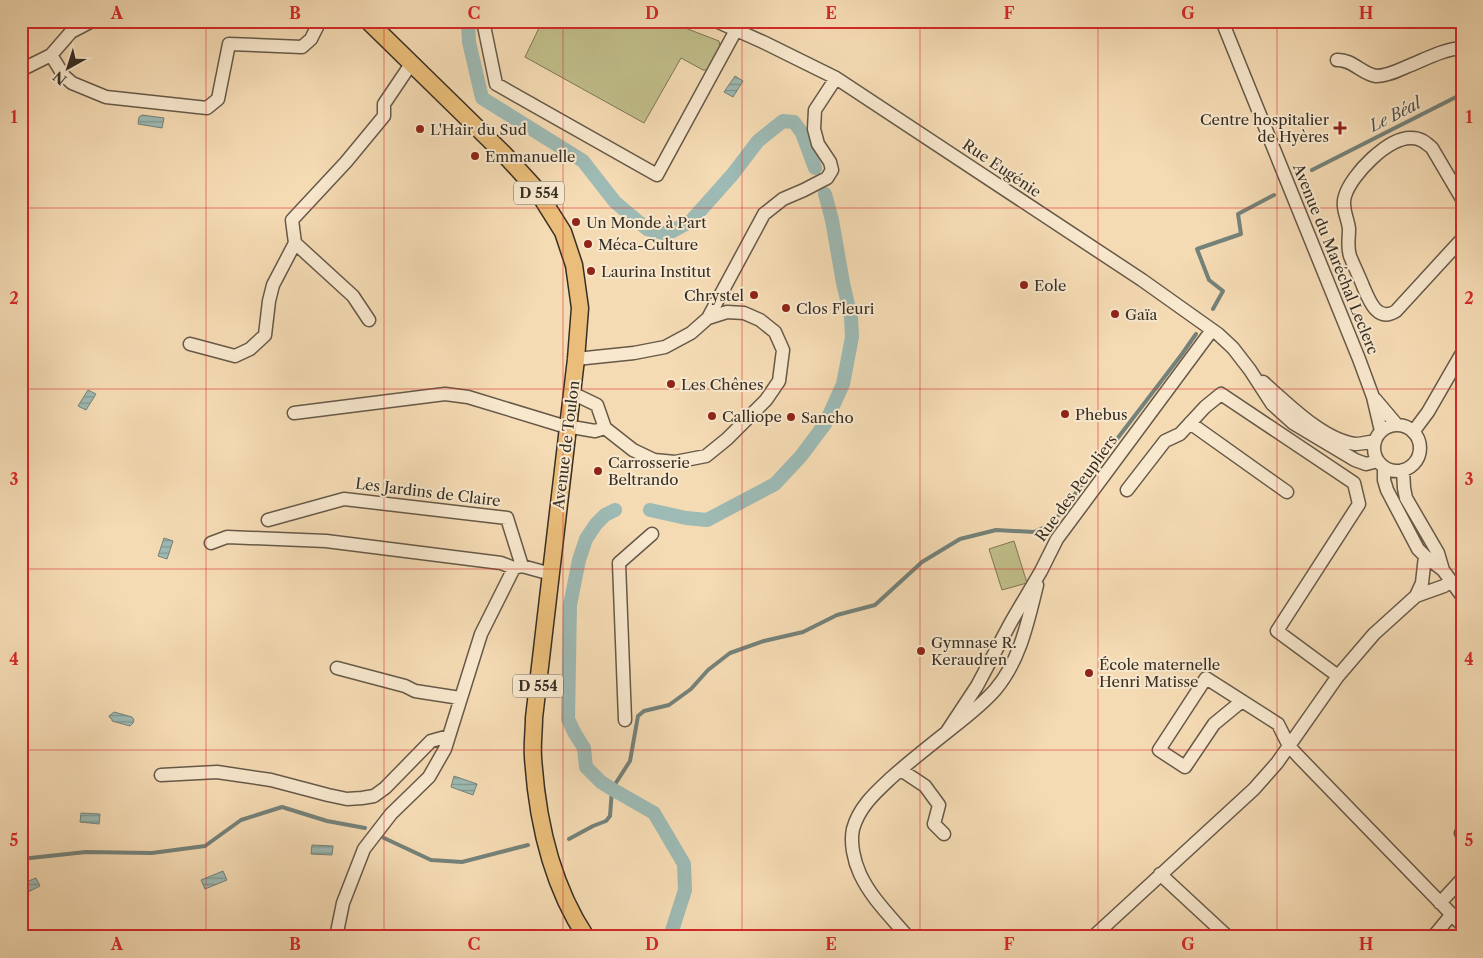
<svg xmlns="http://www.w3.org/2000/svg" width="1483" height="958" font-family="'Libre Caslon Text',serif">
<defs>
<pattern id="water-rules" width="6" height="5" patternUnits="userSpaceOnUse" patternTransform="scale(1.25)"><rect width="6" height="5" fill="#9dbab4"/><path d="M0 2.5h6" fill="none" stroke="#819892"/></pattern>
</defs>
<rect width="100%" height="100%" fill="#f5dbb4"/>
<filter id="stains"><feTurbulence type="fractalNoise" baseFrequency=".004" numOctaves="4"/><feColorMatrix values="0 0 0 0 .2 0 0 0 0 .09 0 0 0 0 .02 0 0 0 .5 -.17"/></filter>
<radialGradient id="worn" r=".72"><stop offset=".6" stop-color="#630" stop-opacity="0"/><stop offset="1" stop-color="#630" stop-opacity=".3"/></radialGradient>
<path fill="#c0be8a" stroke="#7c7657" d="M550,21h117l52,20 1,7 -12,22h-5l-22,-12 -37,65 -119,-66 14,-29z
M1014,541l13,42 -25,7 -13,-41z"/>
<path fill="url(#water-rules)" stroke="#74827a" d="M735,76l8,5 -10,16 -9,-5z
M142,115l22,3 -2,10 -24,-4 1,-7z
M88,390l8,4 -10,16 -8,-4z
M164,538l9,3 -6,18 -9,-3z
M114,712l18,5 2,3 -1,3 -3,3 -18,-5v-2l-2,-1 -1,-2z
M454,776l23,8 -4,11 -22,-8z
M81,813l19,1 -1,10 -19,-2z
M312,845l21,1 -1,9 -21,-1z
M223,871l4,9 -22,9 -4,-9z
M36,878l4,8 -12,6 1,3 -4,2 -4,-7v-6z"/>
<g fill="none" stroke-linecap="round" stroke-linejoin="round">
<path stroke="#74827a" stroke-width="4" d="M1312,170l150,-76
M1213,309l10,-18 -14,-11 -12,-31 44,-15 -3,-20 36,-19
M384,838l47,22 31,2 66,-17
M569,839l24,-13 13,-5 4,-5 2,-27 18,-28 8,-45 6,-5 25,-6 22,-16 17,-19 22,-17 34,-12 39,-9 34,-17 38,-10 47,-43 38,-23 36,-9 38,2 18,-8 130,-170 14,-20
M21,859l65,-7 66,1 53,-7 36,-26 41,-13 45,14 38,7"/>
<path stroke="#9dbab4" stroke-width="14" d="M468,21l1,21 13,56 101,63 32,41 32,27 20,5 24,-13 41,-46 26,-34 25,-20 11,1 8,11 13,35
M615,510l-10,5 -9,9 -10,15 -7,21 -9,45 -2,114 6,13 10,16 2,19 15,15 11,7 42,24 30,51 1,26 -15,47
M650,510l36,8 21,2 68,-36 26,-28 24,-32 18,-40 9,-47 -1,-20 -8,-34 -11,-63 -7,-26"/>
<g stroke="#665948" stroke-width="15">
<path id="minor" d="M483,21l13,63 161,91 79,-145
M716,21l47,21 73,36 306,202 76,54 15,14 17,22 22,34 21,19 62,37 11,4 12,-3
M1222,21l137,338 14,38 8,34
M51,55l13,21 8,7 34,14 101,11 11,-9 11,-55 73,3 9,-8 9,-18
M1337,60c15,-1 25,14 39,16 11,0 21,-5 30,-9 18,-7 37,-18 56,-19
M21,70l30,-15 20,-23 21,-11
M1462,199l-30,-51c-6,-5 -11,-10 -20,-10 -23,-2 -61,37 -67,58 -4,12 3,22 4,33 0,10 -2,18 1,27 4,10 9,20 13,30 6,14 14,37 33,25l66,-72
M295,243l58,53 16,24
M190,344l45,12 15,-7 15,-14 4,-34 4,-16 22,-42 -3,-23 54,-58 38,-46v-12l27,-40
M576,359l58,-6 31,-6 26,-14 17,-15 56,-104 19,-15 21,-9 23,-12 5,-8 -2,-8 -12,-18 -4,-15 1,-19 21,-32
M1263,382c24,21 60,58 92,62 6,0 14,-2 20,-3
M572,393l25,12 8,23
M1375,399l22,26
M294,413l151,-19 23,3 92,28 35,6 10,-3
M1190,423l97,69
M1374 448a23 23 0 1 1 46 0a23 23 0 1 1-46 0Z
M605,428l28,22 21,10 21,2 31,-6 21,-17 39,-39 13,-19 4,-31 -8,-18 -15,-12 -16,-7 -17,-1 -19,6
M1413,432l15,-20 34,-59
M1384,467v13l3,10 31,59 7,7 18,14 19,26
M1403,470l1,18 2,10 32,55 5,17
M1127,490l38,-49 15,-7 25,-27 16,-13 133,89 5,21 -82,127 61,45
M268,520l76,-21 163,19 15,48
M211,543l16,-6 99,4 175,22 13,5 8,-2 29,8
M1416,596l6,-13 3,-27
M337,668l68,18 10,5 45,7
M1242,701l-28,23 -29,43 -26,-17 47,-72 72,46 11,22 10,11 163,168
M625,720l-6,-157 33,-29
M946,733l31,-47 34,-64 30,-51 16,-32 155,-209
M901,770l24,16 14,19 -5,19 10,10
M161,775l56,-3 54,8 57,15 19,4 15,-1 12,-2 11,-8 46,-47 18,-5
M1461,833l1,-1
M1160,874l68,63
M1440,903l22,-24
M336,937l7,-34 21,-54 27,-35 38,-37 16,-28 36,-115 33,-66
M908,937c-17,-20 -37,-39 -48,-63 -6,-13 -10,-31 -7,-45 6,-22 22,-36 38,-51 18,-16 37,-31 56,-46 16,-13 34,-26 48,-42 25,-29 33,-69 42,-105
M1093,937l161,-148 23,-26 61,-87 36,-42 42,-38 28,-10 7,-5
M1433,937l19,-23"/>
</g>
<g stroke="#372e24" stroke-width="19">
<path id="major" d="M368,21l135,132 33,36 27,43 11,33 6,43 -4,51 -42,359c0,13 -2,26 -1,39 4,63 18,127 53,180"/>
</g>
<use href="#minor" stroke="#f8e8ce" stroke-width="12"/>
<use href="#major" stroke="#eabe7a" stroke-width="16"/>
</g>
<path fill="none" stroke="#d62828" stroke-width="1" stroke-opacity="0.55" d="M206,21v916M384,21v916M563,21v916M742,21v916M920,21v916M1098,21v916M1277,21v916M21,208h1441M21,389h1441M21,569h1441M21,750h1441"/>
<g fill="#8f2418" stroke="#f8e8ce" stroke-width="2">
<path d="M1337.5 120.5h5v5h5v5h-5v5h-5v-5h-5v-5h5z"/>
<circle cx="420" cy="129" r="5"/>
<circle cx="475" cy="156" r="5"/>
<circle cx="576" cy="222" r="5"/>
<circle cx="588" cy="244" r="5"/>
<circle cx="591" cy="271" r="5"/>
<circle cx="1024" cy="285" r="5"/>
<circle cx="754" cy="295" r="5"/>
<circle cx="786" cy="308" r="5"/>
<circle cx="1115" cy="314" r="5"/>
<circle cx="671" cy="384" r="5"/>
<circle cx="1065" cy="414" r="5"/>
<circle cx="712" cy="416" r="5"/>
<circle cx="791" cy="417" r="5"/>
<circle cx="598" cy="471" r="5"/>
<circle cx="921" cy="651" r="5"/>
<circle cx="1089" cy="673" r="5"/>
</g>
<g text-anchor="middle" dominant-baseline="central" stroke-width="4" stroke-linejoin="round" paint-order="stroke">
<g fill="#f8e8ce" stroke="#716657" stroke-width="1">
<rect x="514" y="181.5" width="50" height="23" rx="4"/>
<rect x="513" y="674.5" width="50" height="23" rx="4"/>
</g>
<g font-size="14" font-weight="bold" fill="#372e24">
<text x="539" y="193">D 554</text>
<text x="538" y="686">D 554</text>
</g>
<g font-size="15" fill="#372e24" stroke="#f8e8ce" text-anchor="start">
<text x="1329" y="119" text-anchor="end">Centre hospitalier<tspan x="1329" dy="17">de Hyères</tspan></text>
<text x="430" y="129">L'Hair du Sud</text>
<text x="485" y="156">Emmanuelle</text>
<text x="586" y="222">Un Monde à Part</text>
<text x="598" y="244">Méca-Culture</text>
<text x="601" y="271">Laurina Institut</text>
<text x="1034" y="285">Eole</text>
<text x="744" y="295" text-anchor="end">Chrystel</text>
<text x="796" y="308">Clos Fleuri</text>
<text x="1125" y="314">Gaïa</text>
<text x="681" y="384">Les Chênes</text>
<text x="1075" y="414">Phebus</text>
<text x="722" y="416">Calliope</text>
<text x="801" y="417">Sancho</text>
<text x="608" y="462">Carrosserie<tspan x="608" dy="17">Beltrando</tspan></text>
<text x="931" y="642">Gymnase R.<tspan x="931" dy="17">Keraudren</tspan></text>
<text x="1099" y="664">École maternelle<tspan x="1099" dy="17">Henri Matisse</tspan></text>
</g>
<g font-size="15" fill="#372e24" stroke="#f8e8ce">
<text transform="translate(1002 168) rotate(34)">Rue Eugénie</text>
<text transform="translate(1336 259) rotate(68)">Avenue du Maréchal Leclerc</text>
<text transform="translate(566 445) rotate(-83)">Avenue de Toulon</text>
<text transform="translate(1076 488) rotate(-54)">Rue des Peupliers</text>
<text transform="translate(428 492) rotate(7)">Les Jardins de Claire</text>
</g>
<g font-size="16" font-style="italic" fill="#505148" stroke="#f8e8ce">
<text transform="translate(1395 114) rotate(-27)">Le Béal</text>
</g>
</g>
<rect width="1483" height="958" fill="none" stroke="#f5dbb4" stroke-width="55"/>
<g transform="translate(68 68) rotate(219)" stroke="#f8e8ce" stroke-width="4" paint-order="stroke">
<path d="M0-4L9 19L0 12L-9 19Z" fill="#372e24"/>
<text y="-8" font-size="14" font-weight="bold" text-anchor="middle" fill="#372e24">N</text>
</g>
<rect x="28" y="28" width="1428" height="902" fill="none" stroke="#d62828" stroke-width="2"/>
<g font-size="16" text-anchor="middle" font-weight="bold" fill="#d62828">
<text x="117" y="19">A</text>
<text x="295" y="19">B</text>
<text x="474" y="19">C</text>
<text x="652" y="19">D</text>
<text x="831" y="19">E</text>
<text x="1009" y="19">F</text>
<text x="1188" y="19">G</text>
<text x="1366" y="19">H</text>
<text x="14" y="123">1</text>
<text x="1469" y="123">1</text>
<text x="14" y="304">2</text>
<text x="1469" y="304">2</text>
<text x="14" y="485">3</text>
<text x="1469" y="485">3</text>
<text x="14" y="665">4</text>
<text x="1469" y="665">4</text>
<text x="14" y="846">5</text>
<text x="1469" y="846">5</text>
<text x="117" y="950">A</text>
<text x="295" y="950">B</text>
<text x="474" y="950">C</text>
<text x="652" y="950">D</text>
<text x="831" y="950">E</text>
<text x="1009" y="950">F</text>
<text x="1188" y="950">G</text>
<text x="1366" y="950">H</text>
</g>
<rect width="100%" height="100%" filter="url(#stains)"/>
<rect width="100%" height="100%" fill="url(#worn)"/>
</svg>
